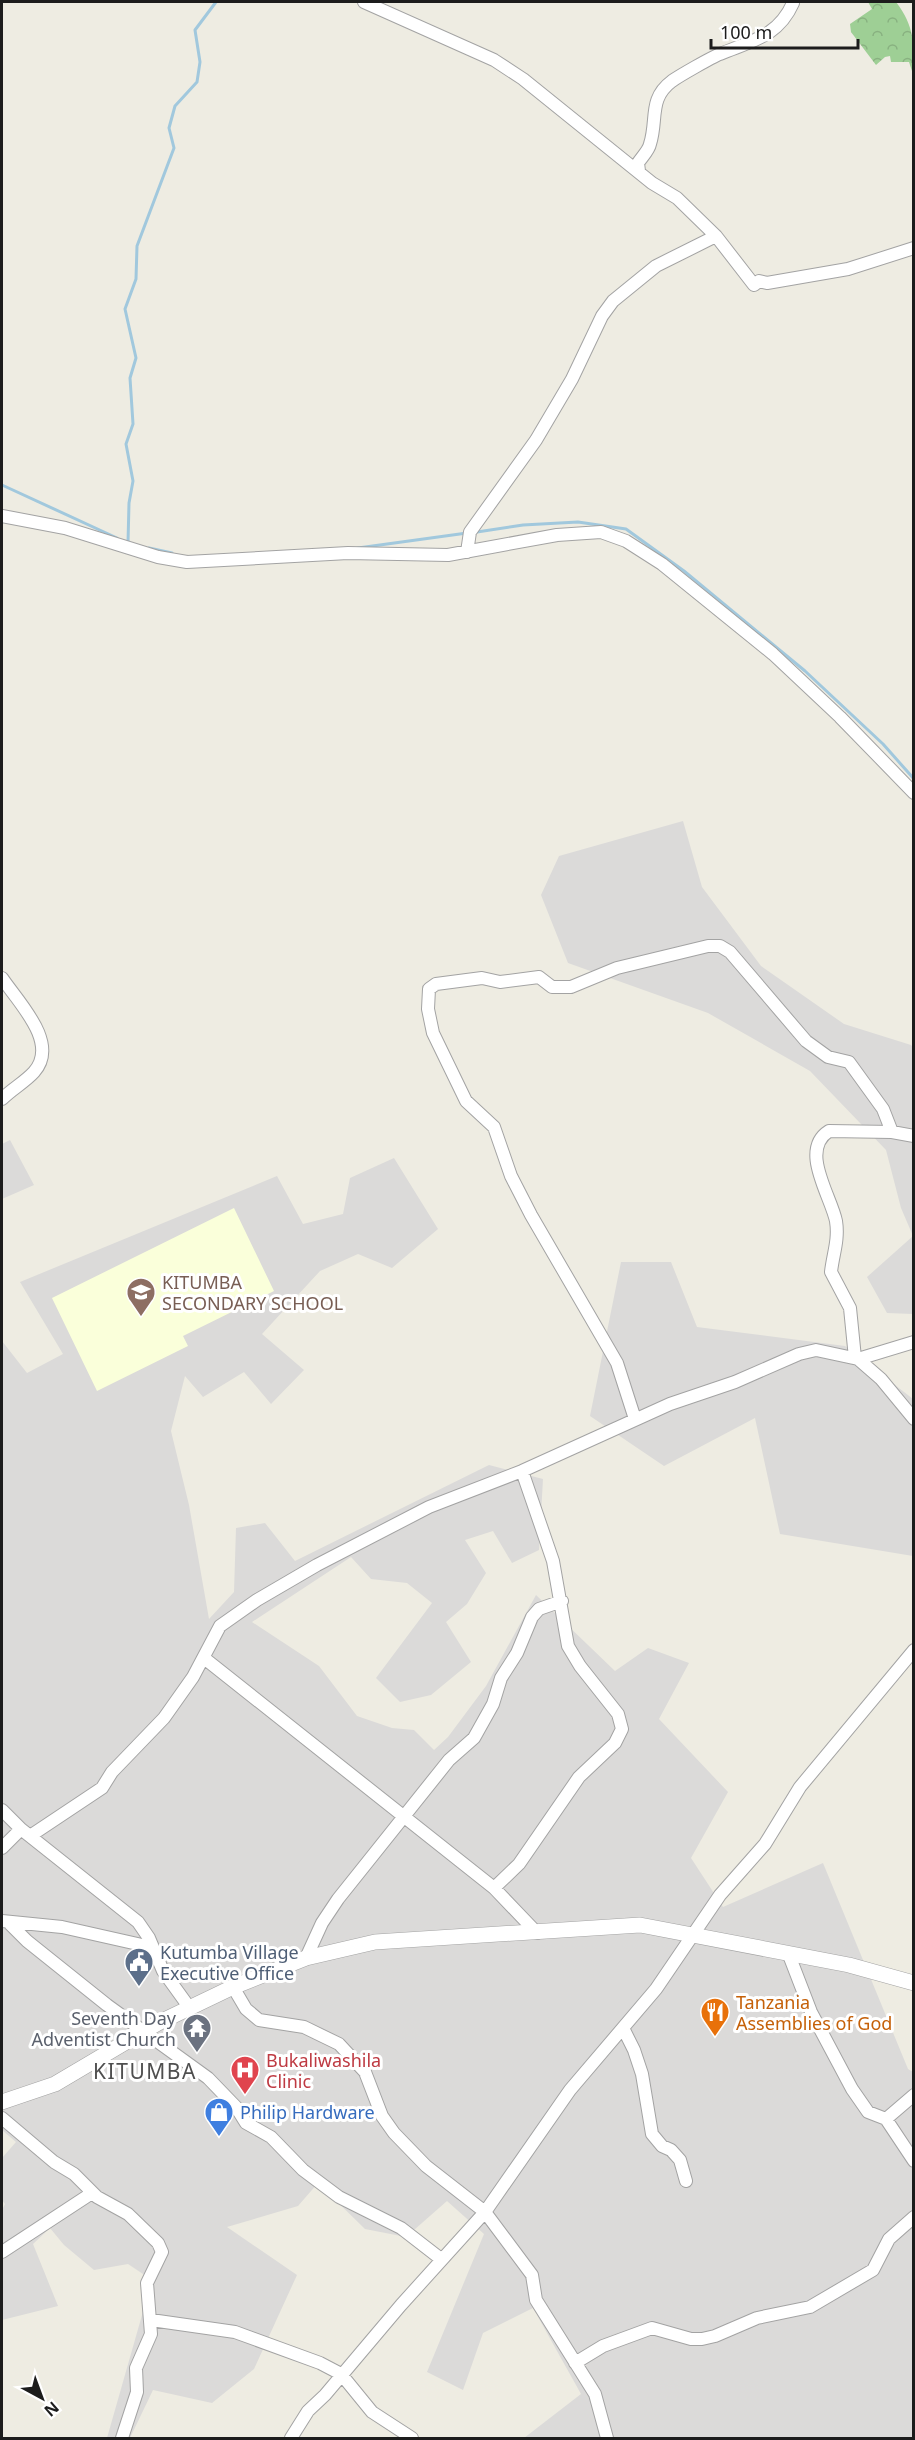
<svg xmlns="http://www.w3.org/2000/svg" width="915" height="2440" font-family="'Noto Sans',sans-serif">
<defs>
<pattern id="forest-crowns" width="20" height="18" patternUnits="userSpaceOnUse" patternTransform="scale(1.5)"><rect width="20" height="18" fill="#9ecf95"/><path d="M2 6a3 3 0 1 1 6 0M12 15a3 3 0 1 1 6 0" fill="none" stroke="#88b180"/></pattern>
</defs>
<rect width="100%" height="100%" fill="#eeece2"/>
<path fill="#dbdad9" d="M683,821l19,66 59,79 83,58 67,21 3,4 -1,265 -26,-1 -20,-36 46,-41 -12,-28 -15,-58 -76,-79 -102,-58 -140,-50 -27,-68 18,-39z
M10,1140l24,45 -32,14v-55z
M394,1158l44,71 -46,39 -34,-14 -38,17 -58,63 42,36 -33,34 -27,-32 -41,25 -18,-21 -14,55 18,74 20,114 25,-27 2,-64 29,-5 30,38 194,-96 54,14 -4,71 -27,13 -19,-32 -28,9 21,33 -19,31 -21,18 25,40 -40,33 -31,7 -24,-24 56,-75 -25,-20 -36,-4 -20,-22 -99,65 67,44 38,50 35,12 22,2 20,20 14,-13 38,-51 50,-91 79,76 33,-23 41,15 -30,56 69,73 -37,66 32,49 100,-44 85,206 5,3v366h-389l57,-44 -48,-86 -50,25 -20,57 -36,-18 57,-138 -37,-33 -41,36 -41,-8 -47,-46 -20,23 -71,21 70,48 -43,94 -42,34 -59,-13 -23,48h-23l45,-158 -24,-16 -34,6 -30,-25 -14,-17 -17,16 25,62 -56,14v-110l3,-6 -3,-4v-42l14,-16 -14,-12v-789l25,32 36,-19 -43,-72 257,-106 26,48 40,-10 7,-36z
M621,1262h50l26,65 148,19 68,53v157l-133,-22 -25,-116 -91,48 -74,-50z"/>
<path fill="#faffda" d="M234,1208l40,83 -91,45 5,10 -91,45 -45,-93z"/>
<path fill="url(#forest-crowns)" d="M868,2h28c19,25 18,42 17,72l-4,-12h-18l-1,-6 -5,1 -9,8 -25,-33 -1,-8 22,-15z"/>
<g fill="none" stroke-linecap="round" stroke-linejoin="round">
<path stroke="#a1c8dd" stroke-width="3" d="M2,485l115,53
M477,532l46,-7 55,-3 48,7 58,42 121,100 78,73 31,35
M128,543l1,-40 4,-22 -7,-37 7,-20 -3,-46 6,-20 -11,-49 11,-30 1,-33 37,-98 -5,-20 6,-22 22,-24 3,-20 -5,-32 21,-28
M149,548l23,5
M358,548l109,-15"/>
<g stroke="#a3a3a3" stroke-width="14">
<path id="minor" d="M364,2l130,58 29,19 129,104 25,15 39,38 38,49 5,-4 8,2 81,-14 66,-21
M639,171l-1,-8c4,-6 11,-13 12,-19 8,-25 -2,-45 22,-63 7,-5 40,-24 48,-27 31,-13 58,-17 73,-51
M2,516l63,12 93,29 29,5 161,-9 100,2 109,-20 44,-3 25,9 36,23 111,90 67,63 74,76
M467,552l3,-20 66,-92 36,-61 30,-63 11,-15 43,-35 60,-30
M2,978c16,24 58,65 32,94 -9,10 -22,17 -32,27
M855,1358l-5,-50 -19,-36c2,-18 8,-32 5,-51 -5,-25 -37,-71 -7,-90l63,1 22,4
M858,1359l56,-17
M635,1419l-18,-56 -86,-148 -20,-39 -17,-49 -28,-26 -33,-68 -5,-24 1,-20 7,-5 46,-6 18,4 39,-5 13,10h19l46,-19 91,-22h12l10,6 76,89 22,16 21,5 34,47 9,23
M204,1658l290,230 43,45
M2,1810l19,19 117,93 11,16 14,33 26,36
M30,1836l72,-48 10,-16 52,-54 29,-41 27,-51 37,-26 60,-35 112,-58 93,-36 148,-67 65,-22 64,-28 17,-4 42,9 23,20 33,40
M2,1848l19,-19
M494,1888l25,-24 60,-87 36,-34 7,-14 -4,-15 -38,-48 -12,-20 -15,-85 -31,-90
M2,1921l60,6 89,20
M10,1924l17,17 80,64 101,73 28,29 10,16 25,14 32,33 36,27 62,31 40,31
M789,1955l22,57 41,77 16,23 18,7 28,42
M306,1958l16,-35 16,-24 111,-139 25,-22 19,-34 8,-26 16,-25 15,-36 7,-8 23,-8
M233,1987l13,22 13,11 45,7 35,17 26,28 17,44 12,17 32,33 59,46 47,63 4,25 59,94 12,44
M623,2028l11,22 8,24 10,60 10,12 9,4 9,10 6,21
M2,2118l52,44 20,12 23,23 31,17 30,29 4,9 -15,31 4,51 -15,34 1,24 -15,46
M886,2119l28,-24
M2,2252l90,-59
M151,2320l84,12 85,31 21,11 31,38 40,26
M575,2363l28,-17 49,-18 39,11h11l13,-3 42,-18 53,-11 63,-37 16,-31 25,-22
M291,2438l17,-27 17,-16 76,-90 84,-93 85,-122 86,-101 64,-94 45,-51 35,-57 114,-137"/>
</g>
<g stroke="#a3a3a3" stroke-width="16">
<path id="tertiary" d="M2,2102l53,-18 103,-61 75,-36 73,-29 69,-16 265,-17 209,40 65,18"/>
</g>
<use href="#minor" stroke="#fff" stroke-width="12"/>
<use href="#tertiary" stroke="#fff" stroke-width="15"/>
</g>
<defs>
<g id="school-pin" transform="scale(1.5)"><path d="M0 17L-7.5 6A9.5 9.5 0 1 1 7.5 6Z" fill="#8d6e63" stroke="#fff"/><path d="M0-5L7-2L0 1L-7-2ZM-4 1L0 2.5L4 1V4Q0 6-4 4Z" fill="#fff"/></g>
<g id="civic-pin" transform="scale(1.5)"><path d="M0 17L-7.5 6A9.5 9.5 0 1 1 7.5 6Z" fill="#5c6f8a" stroke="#fff"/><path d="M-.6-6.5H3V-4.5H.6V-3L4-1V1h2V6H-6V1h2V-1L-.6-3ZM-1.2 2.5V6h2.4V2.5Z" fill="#fff"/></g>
<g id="restaurant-pin" transform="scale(1.5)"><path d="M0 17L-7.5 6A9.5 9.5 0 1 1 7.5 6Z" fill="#e8710a" stroke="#fff"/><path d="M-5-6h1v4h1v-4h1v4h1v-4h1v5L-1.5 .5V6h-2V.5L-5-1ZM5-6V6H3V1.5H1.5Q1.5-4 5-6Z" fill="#fff"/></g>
<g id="temple-pin" transform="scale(1.5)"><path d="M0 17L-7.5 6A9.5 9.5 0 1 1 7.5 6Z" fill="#6b7280" stroke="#fff"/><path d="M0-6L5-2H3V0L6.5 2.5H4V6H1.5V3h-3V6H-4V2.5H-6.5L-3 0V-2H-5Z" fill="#fff"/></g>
<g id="hospital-pin" transform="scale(1.5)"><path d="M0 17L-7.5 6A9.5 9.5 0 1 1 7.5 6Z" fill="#e0444e" stroke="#fff"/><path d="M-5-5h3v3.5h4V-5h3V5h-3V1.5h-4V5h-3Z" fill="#fff"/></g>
<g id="shop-pin" transform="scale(1.5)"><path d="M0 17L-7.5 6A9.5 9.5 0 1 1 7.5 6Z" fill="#3f7fe0" stroke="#fff"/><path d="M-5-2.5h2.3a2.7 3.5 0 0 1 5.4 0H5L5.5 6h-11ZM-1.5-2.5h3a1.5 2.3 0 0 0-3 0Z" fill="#fff"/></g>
</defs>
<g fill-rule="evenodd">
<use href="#school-pin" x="141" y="1292"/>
<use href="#civic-pin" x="139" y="1962"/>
<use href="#restaurant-pin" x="715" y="2012"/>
<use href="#temple-pin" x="197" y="2028"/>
<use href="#hospital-pin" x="245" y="2070"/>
<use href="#shop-pin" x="219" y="2112"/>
</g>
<g text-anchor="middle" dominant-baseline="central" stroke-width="6" stroke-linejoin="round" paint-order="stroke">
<g font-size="18" fill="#785e54" stroke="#fff" text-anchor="start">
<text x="162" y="1282">KITUMBA<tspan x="162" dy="21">SECONDARY SCHOOL</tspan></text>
</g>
<g font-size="18" fill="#4e5e75" stroke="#fff" text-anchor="start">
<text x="160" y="1952">Kutumba Village<tspan x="160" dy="21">Executive Office</tspan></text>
</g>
<g font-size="18" fill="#c56008" stroke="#fff" text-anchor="start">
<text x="736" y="2002">Tanzania<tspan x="736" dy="21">Assemblies of God</tspan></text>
</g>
<g font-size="18" fill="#5b616d" stroke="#fff" text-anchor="end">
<text x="176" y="2018">Seventh Day<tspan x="176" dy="21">Adventist Church</tspan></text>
</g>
<g font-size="18" fill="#be3a42" stroke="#fff" text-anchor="start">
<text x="266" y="2060">Bukaliwashila<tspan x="266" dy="21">Clinic</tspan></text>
</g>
<g font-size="18" fill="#366cbe" stroke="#fff" text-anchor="start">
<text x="240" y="2112">Philip Hardware</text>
</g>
<g font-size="21" letter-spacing="1.5" fill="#4f4f4f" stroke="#fff">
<text x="145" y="2071">KITUMBA</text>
</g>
</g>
<rect width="915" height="2440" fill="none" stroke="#1c1c1c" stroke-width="6"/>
<g transform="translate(42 2398) rotate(139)" stroke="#ffffff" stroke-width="4.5" paint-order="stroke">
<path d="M0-4.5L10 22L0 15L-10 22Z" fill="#1c1c1c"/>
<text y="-9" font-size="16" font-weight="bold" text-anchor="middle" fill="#1c1c1c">N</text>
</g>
<path d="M711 39v9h147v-9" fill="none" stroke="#1c1c1c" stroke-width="3"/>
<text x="720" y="39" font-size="18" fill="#1c1c1c" stroke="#ffffff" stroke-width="4.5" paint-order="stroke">100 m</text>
</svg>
